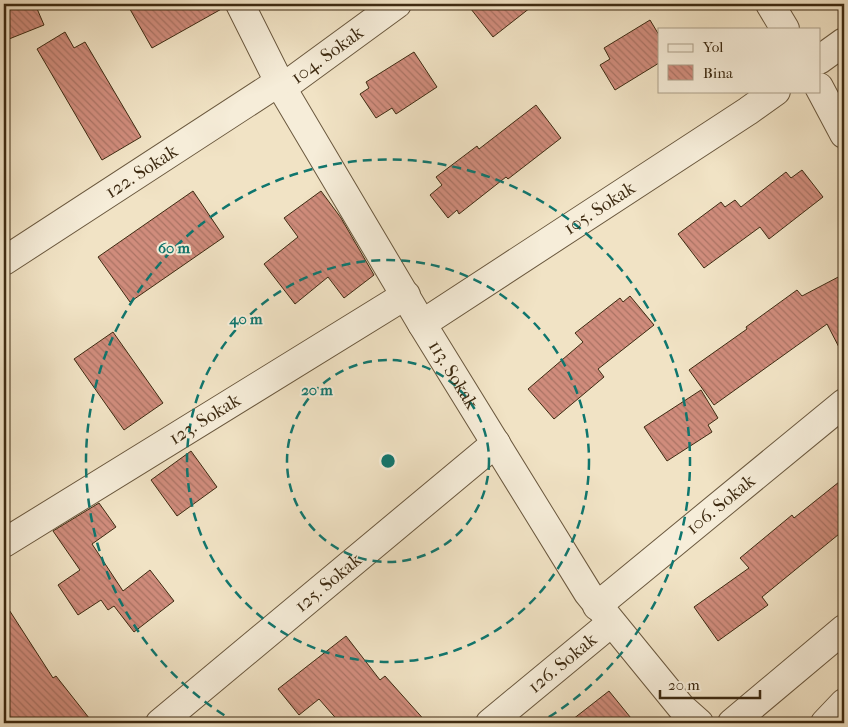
<svg xmlns="http://www.w3.org/2000/svg" width="848" height="727" font-family="'IM FELL French Canon',serif">
<defs>
<pattern id="building-back-hatch" width="6" height="6" patternUnits="userSpaceOnUse" patternTransform="scale(1.25)"><rect width="6" height="6" fill="#d08c7c"/><path d="M-1 5l2 2M0 0l6 6M5-1l2 2" fill="none" stroke="#aa7364"/></pattern>
</defs>
<rect width="100%" height="100%" fill="#f1e3c5"/>
<filter id="stains"><feTurbulence type="fractalNoise" baseFrequency=".004" numOctaves="4"/><feColorMatrix values="0 0 0 0 .2 0 0 0 0 .09 0 0 0 0 .02 0 0 0 .5 -.17"/></filter>
<radialGradient id="worn" r=".72"><stop offset=".6" stop-color="#630" stop-opacity="0"/><stop offset="1" stop-color="#630" stop-opacity=".3"/></radialGradient>
<path fill="url(#building-back-hatch)" stroke="#3e2b12" d="M4,4h31l9,21 -40,16z
M127,4h97l1,3 -73,41z
M467,4h68l-42,33z
M650,20l9,15v28l-44,27 -15,-25 10,-6 -6,-11z
M65,32l9,16 11,-6 56,95 -39,23 -65,-111z
M414,52l23,35 -41,27 -4,-6 -16,10 -16,-24 9,-6 -3,-6z
M536,105l25,33 -53,41 -2,-2 -47,37 -2,-4 -9,8 -18,-23 12,-10 -6,-8 41,-31 2,3z
M802,170l21,27 -54,42 -9,-12 -56,41 -26,-34 43,-32 4,5 10,-7 6,7 45,-35 5,6z
M193,191l31,46 -94,65 -32,-45z
M321,191l20,27 33,57 -30,23 -16,-21 -33,27 -31,-40 34,-27 -14,-19z
M844,274v83l-17,-33 -113,81 -25,-35 58,-41 -1,-2 51,-37 5,6z
M630,296l24,29 -56,44 6,8 -50,42 -26,-30 55,-47 -8,-9 45,-35 3,4z
M113,332l50,71 -39,27 -50,-71z
M701,390l17,28 -10,7 4,7 -45,29 -23,-34z
M191,451l26,36 -40,29 -26,-36z
M844,478v52l-82,67 6,8 -50,36 -24,-34 55,-39 -9,-10 52,-43 2,3z
M99,503l17,24 -24,17 31,47 27,-21 24,31 -40,31 -20,-26 -6,4 -7,-10 -23,15 -20,-30 22,-15 -27,-39z
M4,602l49,76 3,-2 37,47h-89z
M346,636l34,44 5,-4 42,47h-87l-21,-24 -20,16 -21,-26z
M609,691l26,32h-67z"/>
<g fill="none" stroke-linecap="round" stroke-linejoin="round">
<g stroke="#6b593f" stroke-width="30">
<g id="minor">
<path id="s1" d="M240,4l42,84 140,236 166,269 93,114 18,16"/>
<path d="M770,4l15,25"/>
<path d="M819,60l25,-18"/>
<path d="M819,87l25,47"/>
<path id="s2" d="M282,88l115,-84"/>
<path id="s3" d="M4,261l275,-179"/>
<path id="s4" d="M422,324l326,-213 28,-20"/>
<path id="s5" d="M4,543l402,-248"/>
<path id="s6" d="M597,606l247,-203"/>
<path id="s7" d="M160,723l336,-280"/>
<path id="s8" d="M490,723l121,-100"/>
<path d="M732,723l112,-94"/>
<path d="M825,723l19,-20"/>
</g>
</g>
<use href="#minor" stroke="#f6edd9" stroke-width="28"/>
</g>
<g fill="none" stroke="#0f766e" stroke-width="2.5" stroke-dasharray="9 6">
<circle cx="388" cy="461" r="101"/>
<circle cx="388" cy="461" r="201"/>
<path d="M237 723A302 302 0 1 1 539 723"/>
</g>
<g text-anchor="middle" dominant-baseline="central" stroke-width="4" stroke-linejoin="round" paint-order="stroke">
<g font-size="19" fill="#3e2b12" stroke="#f6edd9">
<text stroke="none"><textPath href="#s2" startOffset="56">104. Sokak</textPath></text>
<text stroke="none"><textPath href="#s3" startOffset="164">122. Sokak</textPath></text>
<text stroke="none"><textPath href="#s4" startOffset="212">105. Sokak</textPath></text>
<text stroke="none"><textPath href="#s1" startOffset="428">113. Sokak</textPath></text>
<text stroke="none"><textPath href="#s5" startOffset="236">123. Sokak</textPath></text>
<text stroke="none"><textPath href="#s6" startOffset="160">106. Sokak</textPath></text>
<text stroke="none"><textPath href="#s7" startOffset="219">125. Sokak</textPath></text>
<text stroke="none"><textPath href="#s8" startOffset="94">126. Sokak</textPath></text>
</g>
</g>
<circle cx="388" cy="461" r="8" fill="#0f766e" stroke="#f6edd9" stroke-width="2.5"/>
<g font-size="15" text-anchor="middle" font-weight="bold" fill="#0f766e" stroke="#f6edd9" stroke-width="4" stroke-linejoin="round" paint-order="stroke">
<text x="174" y="253">60 m</text>
<text x="246" y="324">40 m</text>
<text x="317" y="395">20 m</text>
</g>
<rect width="848" height="727" fill="none" stroke="#f1e3c5" stroke-width="20"/>
<rect x="5" y="5" width="838" height="717" fill="none" stroke="#3e2b12" stroke-width="2.5"/>
<rect x="10" y="10" width="828" height="707" fill="none" stroke="#3e2b12"/>
<rect x="658" y="28" width="162" height="65" fill="#f6edd9" stroke="#ac9f89"/>
<rect x="668" y="44" width="25" height="8" fill="#f6edd9" stroke="#ac9f89"/>
<text x="703" y="52" font-size="15" fill="#3e2b12">Yol</text>
<rect x="668" y="65" width="25" height="15" fill="url(#building-back-hatch)" stroke="#ac9f89"/>
<text x="703" y="78" font-size="15" fill="#3e2b12">Bina</text>
<path d="M660 690v8h100v-8" fill="none" stroke="#3e2b12" stroke-width="2.5"/>
<text x="668" y="690" font-size="15" fill="#3e2b12" stroke="#f6edd9" stroke-width="4" paint-order="stroke">20 m</text>
<rect width="100%" height="100%" filter="url(#stains)"/>
<rect width="100%" height="100%" fill="url(#worn)"/>
</svg>
